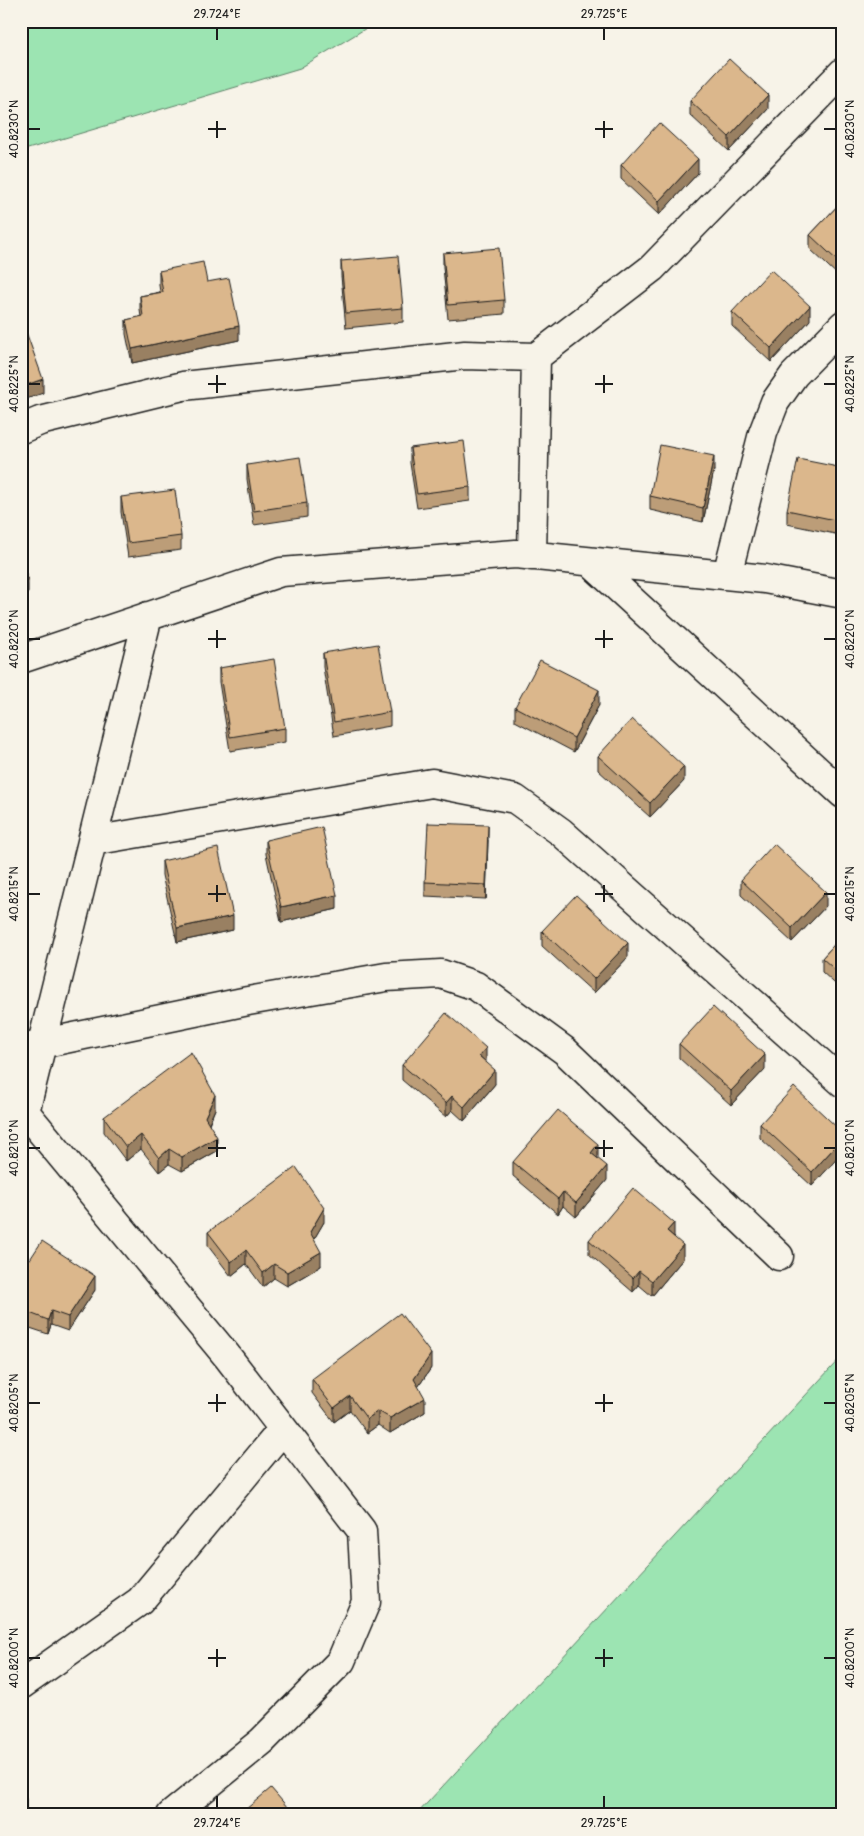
<svg xmlns="http://www.w3.org/2000/svg" width="864" height="1836" font-family="Pangolin,sans-serif">
<rect width="100%" height="100%" fill="#f7f3e8"/>
<filter id="ink" filterUnits="userSpaceOnUse"><feTurbulence type="fractalNoise" baseFrequency=".02" numOctaves="2"/><feDisplacementMap in="SourceGraphic" scale="10" xChannelSelector="R" yChannelSelector="G"/><feConvolveMatrix kernelMatrix="1 2 1 2 8 2 1 2 1" color-interpolation-filters="sRGB"/></filter>
<g filter="url(#ink)">
<path fill="#9ce4b2" stroke="#5c8067" d="M21,21h357l-78,47 -279,83z
M843,1355v460h-427z"/>
<g fill="none" stroke-linecap="round" stroke-linejoin="round">
<g stroke="#1c1c1c" stroke-width="31">
<path id="minor" d="M21,429l19,-8 143,-35 282,-31 71,2
M532,556l4,-199 116,-89 191,-196
M590,562l253,232
M727,575l36,-142 12,-31 19,-27 49,-50
M21,659l260,-87 235,-18 249,25 78,15
M92,841l340,-58 83,16 46,33 282,251
M21,1048l227,-47 138,-24 55,-3 35,12 89,65 214,205
M25,1112l202,244 135,175 4,71 -25,59 -79,80 -91,74
M21,1123l4,-11 123,-496
M21,1685l119,-84 143,-172"/>
</g>
<path stroke="#1c1c1c" stroke-width="3" stroke-dasharray="5 4" stroke-linecap="butt" d="M393,21l10,2 23,-2"/>
<use href="#minor" stroke="#f7f3e8" stroke-width="28"/>
</g>
<path fill="#bc9d78" stroke="#1c1c1c" d="M690,101l78,8 -39,42 -39,-36z
M621,165l77,8 -39,42 -38,-36z
M843,200v80l-33,-31v-14z
M443,253l61,47v14l-56,5 -5,-52z
M341,261l62,47v14l-57,6 -5,-52z
M159,271l48,11 32,58 -107,23 -6,-29v-14l15,-3 -1,-7v-14l20,-4 -1,-7z
M732,312l78,8 -39,42 -39,-36z
M410,448l60,39v14l-53,7 -7,-45z
M247,465l60,38v14l-53,8 -7,-46z
M843,468l-3,67 -53,-11v-14z
M714,470l-11,52 -53,-12v-14z
M121,497l60,39v14l-53,7 -7,-45z
M323,653l67,59v14l-56,10 -11,-69z
M219,668l66,60v14l-55,9 -11,-69z
M599,705l-25,47 -59,-31v-14z
M598,756l86,25 -34,36 -52,-47z
M266,840l71,69 -56,13 -15,-68z
M488,840l-2,59 -61,-3v-14z
M162,861l71,69 -56,12 -15,-67z
M741,880l85,26 -34,36 -51,-47z
M542,931l86,26 -34,36 -52,-47z
M843,935v56l-21,-19v-14z
M679,1044l86,25 -34,36 -52,-47z
M486,1062l9,22 -31,37 -12,-11 -6,7 -44,-37v-15z
M215,1109l-6,15 8,27 -35,20 -13,-7 -10,8 -18,-23 -15,12 -22,-29v-15z
M760,1124l83,9v19l-31,34 -52,-48z
M513,1162l94,18 -31,37 -13,-11 -5,8 -45,-38z
M324,1222l-10,17 7,27 -34,20 -13,-8 -11,9 -17,-23 -15,12 -23,-30v-14z
M674,1237l9,22 -31,37 -13,-11 -6,7 -44,-38v-14z
M21,1273l74,17 -27,41 -17,-6 -3,9 -21,-7 -6,15z
M431,1368l-13,19 7,25 -35,21 -12,-8 -11,8 -17,-23 -16,12 -22,-29v-14z"/>
<path fill="#998062" stroke="#1c1c1c" d="M768,95v14l-39,42v-14z
M698,159v14l-39,42v-14z
M810,306v14l-39,42v-14z
M239,326v14l-107,23v-14z
M43,379v14l-22,8v-14z
M714,456v14l-11,52v-14z
M843,506v15l-3,14v-14z
M28,578v14l-7,3v-14z
M599,690v15l-25,47v-14z
M684,767v14l-34,36v-14z
M488,825v15l-2,59v-14z
M826,892v14l-34,36v-14z
M337,895v14l-56,13v-15z
M233,916v14l-56,12v-14z
M628,943v14l-34,36v-14z
M486,1048v14l-7,-6z
M765,1055v14l-34,36v-14z
M495,1070v14l-31,37v-14z
M215,1095v14l-10,23v-15z
M452,1096v14l-6,7v-14z
M141,1135v14l-15,12v-14z
M217,1137v14l-35,20v-14z
M843,1138v14l-31,34v-14z
M598,1144v15l-7,-6z
M169,1149v15l-10,8v-14z
M607,1166v14l-31,37v-14z
M563,1192v14l-5,8v-15z
M324,1208v14l-14,24v-14z
M674,1223v14l-7,-6z
M683,1245v14l-31,37v-15z
M246,1250v14l-15,12v-14z
M321,1252v14l-34,20v-14z
M274,1264v14l-11,9v-14z
M639,1271v14l-6,7v-14z
M95,1276v14l-27,41v-14z
M51,1311v14l-3,9v-14z
M27,1312v15l-6,15v-14z
M431,1354v14l-17,25v-14z
M350,1396v14l-16,12v-14z
M425,1398v14l-35,21v-15z
M378,1411v14l-11,8v-14z
M26,1799v14l-5,2v-14z"/>
<path fill="#dbb78c" stroke="#1c1c1c" d="M729,59l39,36 -39,42 -39,-36z
M659,123l39,36 -39,42 -38,-36z
M843,200v66l-33,-31z
M499,248l5,52 -56,5 -5,-52z
M398,256l5,52 -57,5 -5,-52z
M203,262l4,20 22,-4 10,48 -107,23 -6,-29 17,-4 -3,-20 23,-4 -4,-21z
M771,270l39,36 -39,42 -39,-36z
M26,332l17,47 -22,8v-53z
M464,441l6,46 -53,7 -7,-46z
M660,445l54,11 -11,52 -53,-12z
M300,457l7,46 -53,8 -7,-46z
M798,459l45,9v38l-3,15 -53,-11z
M175,490l6,46 -53,7 -7,-46z
M21,563l7,15 -7,3z
M378,644l12,68 -56,10 -11,-69z
M274,659l11,69 -55,9 -11,-69z
M540,660l59,30 -25,48 -59,-31z
M632,719l52,48 -34,36 -52,-47z
M428,823l60,2 -2,60 -61,-3z
M322,827l15,68 -56,12 -15,-67z
M774,844l52,48 -34,36 -51,-48z
M218,848l15,68 -56,12 -15,-67z
M576,895l52,48 -34,36 -52,-48z
M843,935v42l-21,-19z
M713,1007l52,48 -34,36 -52,-47z
M446,1013l40,35 -7,8 16,14 -31,37 -12,-11 -6,7 -44,-38z
M191,1052l24,43 -10,22 12,20 -35,20 -13,-8 -10,9 -18,-23 -15,12 -22,-30z
M794,1087l49,46v5l-31,34 -52,-48z
M558,1110l40,34 -7,9 16,13 -31,37 -13,-11 -5,7 -45,-37z
M296,1167l28,41 -14,24 11,20 -34,20 -13,-8 -11,9 -17,-23 -15,12 -23,-30z
M633,1188l41,35 -7,8 16,14 -31,36 -13,-10 -6,7 -44,-38z
M42,1241l53,35 -27,41 -17,-6 -3,9 -21,-8 -6,16v-55z
M400,1313l31,41 -17,25 11,19 -35,20 -12,-7 -11,8 -17,-23 -16,12 -22,-29z
M271,1788l23,27h-55z
M21,1789l5,10 -5,2z"/>
</g>
<path fill="none" stroke="#1c1c1c" stroke-width="2" d="M217,28v12M604,28v12M217,121v17M604,121v17M28,129h12M208,129h18M595,129h18M824,129h12M217,375v18M604,375v18M28,384h12M208,384h18M595,384h18M824,384h12M217,630v18M604,630v18M28,639h12M208,639h18M595,639h18M824,639h12M217,885v17M604,885v17M28,894h12M208,894h18M595,894h18M824,894h12M217,1140v17M604,1140v17M28,1148h12M208,1148h18M595,1148h18M824,1148h12M217,1394v18M604,1394v18M28,1403h12M208,1403h18M595,1403h18M824,1403h12M217,1649v18M604,1649v18M28,1658h12M208,1658h18M595,1658h18M824,1658h12M217,1796v12M604,1796v12"/>
<rect width="864" height="1836" fill="none" stroke="#f7f3e8" stroke-width="55"/>
<rect x="28" y="28" width="808" height="1780" fill="none" stroke="#1c1c1c" stroke-width="2"/>
<g font-size="12" text-anchor="middle" fill="#1c1c1c">
<text x="217" y="18">29.724°E</text>
<text x="604" y="18">29.725°E</text>
<text transform="translate(14 129) rotate(-90)" y="4">40.8230°N</text>
<text transform="translate(850 129) rotate(-90)" y="4">40.8230°N</text>
<text transform="translate(14 384) rotate(-90)" y="4">40.8225°N</text>
<text transform="translate(850 384) rotate(-90)" y="4">40.8225°N</text>
<text transform="translate(14 639) rotate(-90)" y="4">40.8220°N</text>
<text transform="translate(850 639) rotate(-90)" y="4">40.8220°N</text>
<text transform="translate(14 894) rotate(-90)" y="4">40.8215°N</text>
<text transform="translate(850 894) rotate(-90)" y="4">40.8215°N</text>
<text transform="translate(14 1148) rotate(-90)" y="4">40.8210°N</text>
<text transform="translate(850 1148) rotate(-90)" y="4">40.8210°N</text>
<text transform="translate(14 1403) rotate(-90)" y="4">40.8205°N</text>
<text transform="translate(850 1403) rotate(-90)" y="4">40.8205°N</text>
<text transform="translate(14 1658) rotate(-90)" y="4">40.8200°N</text>
<text transform="translate(850 1658) rotate(-90)" y="4">40.8200°N</text>
<text x="217" y="1827">29.724°E</text>
<text x="604" y="1827">29.725°E</text>
</g>
</svg>
